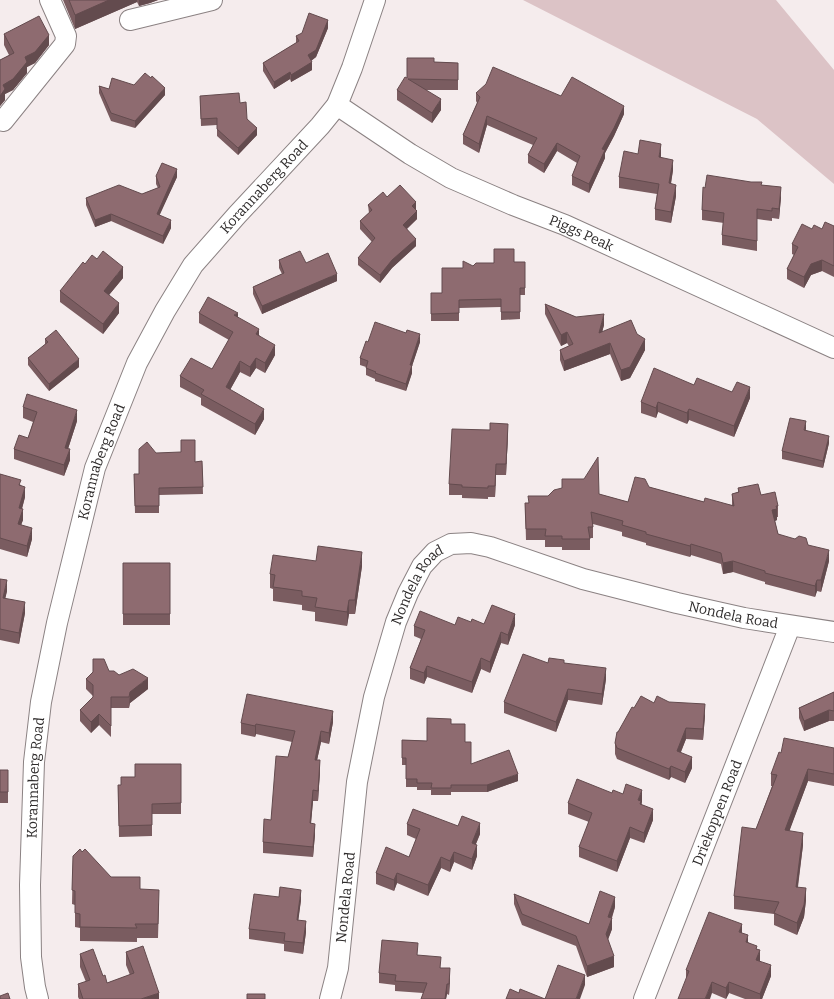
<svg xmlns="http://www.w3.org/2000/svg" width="834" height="999" font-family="Bitter,serif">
<rect width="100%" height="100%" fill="#f5eced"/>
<path fill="#dcc3c6" d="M523,0h253l58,70v114l-77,-65z"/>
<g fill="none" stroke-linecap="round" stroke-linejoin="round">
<g stroke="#8b8283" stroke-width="22">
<g id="minor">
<path d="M130,20l82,-20"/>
<path id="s1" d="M337,105l73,49 41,24 62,27 52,20 269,123"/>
<path d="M3,121l62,-77 1,-8 -16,-36"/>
<path id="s2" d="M38,999l-3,-12 -4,-30 -1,-72 4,-123 7,-60 16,-79 38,-155 42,-105 28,-52 28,-46 44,-50 83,-89 17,-21 15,-37 23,-68"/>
<path id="s3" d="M330,999l8,-31 19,-186 17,-85 22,-75 12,-29 14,-27 13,-14 16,-8 20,-1 19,4 93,32 94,24 67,15 90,14"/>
<path id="s4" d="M644,999l146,-373"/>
</g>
</g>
<use href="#minor" stroke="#fff" stroke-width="20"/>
</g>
<path fill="#7a5c60" d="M63,0h95l-8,3 -11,3 -2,-4 -62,27z
M328,28l-12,29 -5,4 1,9 -21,12 -1,-3 -16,10 -11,-18v-8l33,-20v-7z
M4,34l45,11 -14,18 -8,4v6l-14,17 -8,4v6l-5,6v-46l9,-5 -5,-10z
M434,62l24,1v27h-32l15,20 -9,13 -35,-23v-10l10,-12z
M151,78l14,17 -30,33 -24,-7 -12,-28v-7l10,3 25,-4z
M476,93l85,3 63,18 -10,22 -9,17v5l-16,35 -17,-8v-9l5,-13 -20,-12 -13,22 -16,-10v-8l5,-10 -46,-20 -8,28 -16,-9v-9l14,-32 -1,-2z
M200,96l40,7 7,16 10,16 -19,20 -21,-19v-11l-16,1z
M638,154l23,1v2l12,13 -2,14 5,12 -5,27 -16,-3v-11l2,-15 -38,-6v-11z
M156,176l21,1 -18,38 12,13 -8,16 -52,-23 -16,6 -9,-22v-7l56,-4 16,-6 -2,-4z
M762,185l19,12 -2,22 -7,-1v3l-15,-2v32l-35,-6v-10l2,-12 -22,-3v-10l3,-22z
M387,197l29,12 1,10 -10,10 9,17 -24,22 -12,15 -22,-18v-7l14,-16 -12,-13v-8l9,-8 -1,-8z
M834,226v51l-12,-6 -11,4 -7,13 -17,-9v-10l7,-14 -2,-1v-10l20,-15h10z
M279,260l27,3 31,18 -75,33 -9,-20v-7l29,-13 -3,-6z
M514,262h11v33h-5v24l-19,1v-13l-42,1v13h-28v-28h11l21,-25 10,-2z
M85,264l38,14 -14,17 10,18 -16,21 -43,-32v-11z
M545,304l31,13 28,8 -2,7 35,2 8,16 -15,28 -9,3 -11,-27 -46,17 -4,-11v-10l9,-4 -2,-3 -6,3 -16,-32z
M199,313l39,5 21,17 16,20 -10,18 -9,-5 -6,9 -10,-5 -10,18 34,29 -9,16 -54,-30v-7l-21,-11v-11l32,-7 17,-29 -30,-17z
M45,339l34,28 -30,24 -21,-26v-7l17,-13z
M368,342h52l-8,24v7l-6,18 -31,-10v-2l-9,-4v-8l-6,-2v-7z
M694,385l38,7 18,6 -16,39 -45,-17 -2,4 -29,-12 -2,6 -15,-5v-11z
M23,407l54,14 -9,28 2,11 -6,16 -50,-17v-10l14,-11 5,-16 -10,-4z
M806,429l-1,2 24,12 -6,25 -41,-9v-8z
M508,434l-2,41h-10l-1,22h-7v2l-26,-1v-3h-13v-11z
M156,453l39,9 7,-1 1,33 -44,1v18h-24l-1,-39h5z
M0,474l21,11 4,12 -3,12 1,11 -2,4 11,15 -5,18 -27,-8z
M649,487l55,15 28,3v-11l6,-2v-4l23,7 17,11v11h-1v3l-2,1 3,13 30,11 21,16 -8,31 -4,-1 -2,6 -50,-13v-2l-32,-10 -10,2 -2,-10 -30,-9 -1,2 -44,-12v-2l-24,-7v-4l-29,-8v14h-3v12h-28v-3h-17v-7h-19l-1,-37h3l20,-7 51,-2 29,8z
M316,561l46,5 -7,48h-6l-2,12 -32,-5v-9l-13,-2v-5l-29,-4v-12l-3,-1v-14z
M123,563h47v62h-47z
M0,579l7,12 -2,7 20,15 -6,31 -19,-4z
M471,622l13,2 31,1 -7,20 -7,-2 -11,30 -9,-4 -9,24 -45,-16 -3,7 -14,-5v-11l11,-29 -7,-3v-10l41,-1z
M548,663h16l42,16 -4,26 -34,-5 -12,32 -52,-19v-11z
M109,671l39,18 -18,14 -1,5h-18v29l-12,-12 -8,8 -11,-12v-11l13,-13v-1l-7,-7v-10z
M834,692v29h-5l-25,10 -5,-13v-10z
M669,702l36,13 -2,25 -17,-1 -5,13 11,16 -7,15 -14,-6 -2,3 -52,-21 -2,-5v-11l3,-11 16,-24 20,-5z
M333,722l-4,22 -8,-2 -4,18 3,11 -2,30h-5l-2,22 4,11 -2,23 -50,-4v-11l8,-22 17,-63 4,-15 -36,-8 -1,3 -14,-3v-11z
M451,724l14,18 6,22 47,17 -31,11h-36v3h-20v-5h-14v-3h-11v-22h-4v-25l25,1z
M834,748v38l-26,-5 -19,50 14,14 -5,42 8,13 -2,17 -7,18 -23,-10v-11l-40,-5v-13l22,-67 16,-43h-1v-12l10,-21z
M181,764v50h-29v22l-33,1 -1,-52h3l14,-8z
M0,770h8v33h-8z
M612,793l11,1 19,7 -1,3 12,16 -9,23 -14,-5 -13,34 -38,-15v-10l10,-25 -21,-8v-11z
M407,824l51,2 22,8 -4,10 1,12 -5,14 -18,-8 -4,10 -9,-4 -13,28 -31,-13 -3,8 -18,-7v-11l33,-16 7,-18 -9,-4z
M82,852l29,25 29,12 19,15 -1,34h-21v4l-57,-1v-13l-5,-1v-22l-3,-1 1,-48z
M514,894l75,30 26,-17 -3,11v11l-4,10 6,28 -27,10 -11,-31 -54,-21 -8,-21z
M301,900l-3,20 8,12 -3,22 -19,-3v-7l-35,-5v-10z
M742,933l6,9 9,7 3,12 11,15 -9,23h-17l-16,-6 -3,6 -14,-6 -26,-16v-7z
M126,952l33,47h-80l-1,-2v-13l8,-2 -6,-15v-13l23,22 4,7 23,-8 -4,-10z
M418,955l23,13 9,11 -1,16 -2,-1 -1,5h-25l2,-6 -28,-2v-6l-16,-2v-10z"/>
<path fill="#634b4e" d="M109,0h28v2l-62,27v-14z
M139,0h19l-8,3 -11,3z
M328,20v8l-12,29 -8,6v-8z
M49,35v10l-14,18 -8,4v6l-14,17 -8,4v6l-5,6v-10l3,-11 22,-28z
M312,62v8l-21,12v-7z
M290,72v7l-16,10v-7z
M165,88v7l-30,33v-7z
M441,99v11l-9,13v-10z
M624,106v8l-10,22 -9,17v5l-16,35v-9l13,-35z
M487,116v9l-8,28v-9z
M257,128v7l-19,20v-7z
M557,143v8l-13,22v-9z
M661,144v11l-2,13v-11z
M673,160v10l-4,24v-11z
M177,169v8l-20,44v-7z
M676,185v11l-5,27v-11z
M781,187v10l-2,22v-10z
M416,202v7l-4,4v-7z
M417,211v8l-14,13v-7z
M111,214v7l-16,6v-7z
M171,220v8l-8,16v-8z
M416,239v7l-24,22 -12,15v-8l12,-15z
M822,260v11l-11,4 -7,13v-11l7,-13z
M123,267v11l-19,23v-10z
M337,274v7l-75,33v-8z
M119,303v10l-16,21v-10z
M238,313v11l-4,-9z
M604,314v11l-5,19v-11z
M259,329v10l-3,-5z
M567,332v11l-6,3v-11z
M420,334v8l-8,24v7l-6,18v-7l4,-19z
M645,339v11l-15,28 -9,3v-11z
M610,343v11l-46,17v-10z
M275,345v10l-10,18v-10z
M256,358v10l-6,9v-10z
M79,359v8l-30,24v-7z
M240,361v11l-14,25v-10z
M750,387v11l-16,39v-11z
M658,402v10l-2,6v-10z
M264,409v10l-9,16v-11z
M689,409v11l-2,4v-11z
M77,410v11l-12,37v-10z
M806,421v8l-2,9v-8z
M508,424v10l-2,41v-11z
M829,436v7l-6,25v-7z
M70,449v11l-6,16v-11z
M496,464v11l-1,22v-11z
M25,487v10l-6,22v-11z
M23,509v11l-5,14v-10z
M777,509v11l-5,2v-12z
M32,528v11l-5,18v-11z
M691,544v11l-1,2v-11z
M829,550v11l-8,31v-12z
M362,552v14l-7,48v-14z
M733,561v11l-10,2v-11z
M7,580v11l-4,18v-11z
M817,580v11l-2,6v-11z
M349,600v14l-2,12v-14z
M25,602v11l-6,31v-11z
M515,614v11l-7,20v-10z
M501,632v11l-11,30v-11z
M481,658v11l-9,24v-11z
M427,666v11l-3,7v-11z
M606,668v11l-4,26v-11z
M148,678v11l-18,14 -1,5 1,-16z
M568,689v11l-12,32v-10z
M705,704v11l-2,25v-11z
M829,710v11l-25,10v-10z
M333,711v11l-4,22v-11z
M99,714v11l-8,8v-11z
M256,724v10l-1,3v-11z
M686,728v11l-9,22v-10z
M321,731v11l-6,28v-10z
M692,757v11l-7,15v-11z
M320,760v11l-2,30v-10z
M671,766v11l-2,3v-11z
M808,769v12l-23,62v-13z
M518,774v7l-31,11v-7z
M313,790v11l-3,33v-11z
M642,790v11l-1,11 -3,-12z
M653,809v11l-9,23v-10z
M480,823v11l-8,19v-10z
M315,824v10l-2,23v-10z
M630,827v11l-13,34v-11z
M803,833v12l-7,54v-12z
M477,845v11l-5,14v-11z
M454,852v10l-4,10v-11z
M441,857v11l-13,28v-11z
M397,873v10l-3,8v-11z
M806,888v12l-2,17 -7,18v-12z
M301,890v10l-4,31v-11z
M615,897v10l-7,21v-11z
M612,918v11l-6,16v-11z
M306,921v11l-3,22v-11z
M742,924v11l-3,-3z
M748,935v11l-2,-4z
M760,950v11l-4,-1z
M614,956v11l-27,10v-11z
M771,965v11l-9,23h-2v-5z
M450,968v11l-1,16v-11z
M585,975v10l-5,14h-4z
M712,982v11l-2,6h-5z
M729,982v11l-3,6v-11z
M447,984v10l-1,5h-1z
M159,993v6h-18z"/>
<path fill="#8e6b70" stroke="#634b4e" d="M69,0h40l-34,15z
M309,13l19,7 -12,30 -8,5 4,7 -21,13 -1,-3 -16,10 -11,-19 36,-22 -3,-5 6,-3z
M39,16l10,19 -14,17 -10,5 2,5 -14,17 -10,6 2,4 -5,7v-36l14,-7 -10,-19z
M407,58h27v4l24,1v17l-50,-1 33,20 -9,14 -35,-23 8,-13 2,1z
M493,67l68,29 11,-19 52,29 -10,22 -12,21 3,1 -16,34 -17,-8 8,-20 -23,-13 -13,21 -16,-9 9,-17 -50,-22 -8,28 -16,-9 17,-38 -4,-4 10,-9z
M145,73l6,5 1,-2 13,12 -30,33 -24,-8 -12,-27 10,3 3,-11 22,7z
M239,93l1,10 6,-1 1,17 10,9 -19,20 -21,-19v-11l-16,1 -1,-23z
M640,140l21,4 -2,13 14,3 -4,23 7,2 -5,27 -16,-3 4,-25 -40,-7 5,-26 14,3z
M162,163l15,6 -20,45 14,6 -8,16 -52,-22 -16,6 -9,-22 33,-13 23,9 18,-7 -4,-11z
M707,175l44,7h11l-1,3 20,2 -2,22 -7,-1v3l-15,-2v32l-35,-6 2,-22 -22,-3 1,-23 2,1z
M400,185l16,17 -4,4 5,5 -14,14 13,14 -24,21 -12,15 -22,-17 17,-20 -15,-17 12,-11 -4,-5 15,-13 4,5z
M825,222l9,4v40l-12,-6 -11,4 -7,13 -17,-8 11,-22 -6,-3 10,-20 10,5 2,-4 8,4z
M494,249h20v13h11v26h-5v24h-19v-13l-42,1v13l-28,1v-21h11v-25h21v-7l10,5 3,-3h18z
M103,251l20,16 -19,24 15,12 -16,21 -43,-33 23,-29 2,2 7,-9 5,4z
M300,251l6,12 22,-10 9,21 -75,32 -9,-19 31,-14 -5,-13z
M208,297l30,16 -4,2 25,14 -3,5 19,11 -10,18 -9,-5 -6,9 -10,-6 -14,26 38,22 -9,15 -54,-30 3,-4 -24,-14 11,-18 21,11 21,-37 -34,-19z
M545,304l31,13 28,-3 -5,19 32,-13 6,14 8,5 -15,28 -9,3 -11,-27 -46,18 -4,-11 13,-6 -6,-12 -6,3z
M375,322l31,11 1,-3 13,4 -10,31h2l-6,19 -31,-11 1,-1 -10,-4 2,-7 -8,-3 6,-17 2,1z
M56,330l23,29 -30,25 -21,-26 20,-16 -3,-3z
M654,368l40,17 3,-7 35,14 5,-10 13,5 -16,39 -45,-17 -2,4 -29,-11 -2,6 -15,-6z
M27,394l50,16 -12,38 5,1 -6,16 -50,-16 5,-14 9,3 9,-26 -14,-5z
M790,418l16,3 -2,9 25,6 -6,25 -41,-10z
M490,423l18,1 -2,40h-10l-1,22h-7v2l-26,-1v-2l-13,-1 3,-55 38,1z
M181,440h14v22l7,-1 1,26 -44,1v18h-24l-1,-32h5v-25l8,-7 9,11 25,-1z
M598,457l1,37 29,8 7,-25 10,2 4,8 55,15 1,-4 29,8 -2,-12 7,-2 -1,-4 20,-4 3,11 14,-3 3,14h-2l1,3 -5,1 6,24 17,5 4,-3 7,2 2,7 21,5 -8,30h-4l-2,6 -50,-13v-2l-32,-10 -10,2 -2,-10 -30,-9 -1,2 -44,-12v-2l-24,-7 1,-4 -32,-9 2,15h-5l2,12h-28v-3h-17l1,-7h-20l-1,-26h4l-1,-7h20l6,-6 8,-2v-9h22z
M0,474l21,6 -2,5 6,2 -6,21 4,1 -5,15 14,4 -5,18 -27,-8z
M318,546l44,6 -7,48h-6l-2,12 -32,-5 2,-9 -15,-2v-5l-29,-4 2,-12 -5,-1 3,-19 43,6z
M123,563h47v51h-47z
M0,579l7,1 -4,18 22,4 -6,31 -19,-4z
M492,605l23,9 -7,21 -7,-3 -11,30 -9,-4 -9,24 -45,-16 -3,7 -14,-5 15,-38 -11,-4 6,-15 35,14 3,-8 13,5 1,-3 12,5z
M523,654l25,9 1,-5 15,2v3l42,5 -4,26 -34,-5 -12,33 -52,-20z
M93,659h11l5,12h5l5,4 14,-6 15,9 -18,14 -1,5h-18v29l-12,-12 -8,8 -11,-12 13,-13v-12l-7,-6 7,-7z
M834,692v19l-5,-1 -25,11 -5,-13z
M247,694l86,17 -4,22 -8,-2 -6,29h5l-2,31 -5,-1 -3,33 5,1 -2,23 -50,-5 1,-23 7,1 5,-64 12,1 7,-26 -39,-7 -1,2 -14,-3z
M641,696l13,7 3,-7 12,6 36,2 -2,25 -17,-1 -9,23 15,6 -7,15 -14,-6 -2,3 -52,-21 -2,-5 2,-11h1l14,-25 2,1z
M427,718l24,1v5h14v18h6v22l38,-14 9,24 -31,11h-36v3h-20l1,-5h-15v-4h-11v-21h-4v-18l25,1z
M784,738l50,10v26l-26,-5 -23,61 18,3 -7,54 10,1 -2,17 -7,18 -23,-10 5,-11 -45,-6 8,-69 14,2 21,-54 -6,-1 8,-22 2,1z
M135,764h46v39l-29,1v21l-33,1 -1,-41h3v-8h14z
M0,770h8v22h-8z
M577,779l35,14 1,-3 10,4 3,-10 16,6 -4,10 3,1 -1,3 13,5 -9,24 -14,-6 -13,34 -38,-14 13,-34 -24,-10z
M413,809l45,17 4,-10 18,7 -8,20 5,2 -5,14 -18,-7 -4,9 -9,-4 -13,28 -31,-12 -3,7 -18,-7 10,-26 23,10 11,-28 -13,-5z
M80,849l2,3 3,-3 26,28h29v12l19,1 -1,34h-23l2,4 -57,-1v-13l-5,-1v-22l-3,-1 1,-34z
M280,887l21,3 -4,30 9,1 -3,22 -19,-2 1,-8 -36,-4 5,-35 25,3z
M600,891l15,6 -7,20 4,1 -6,16 8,22 -27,10 -11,-30 -54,-22 -8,-20 75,30z
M709,912l33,12 -3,8 9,3 -2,7 11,4 -1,3 4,1 -4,10 15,5 -11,29 -31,-12 -3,6 -14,-6 -7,17h-27l11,-28 -3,-1z
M382,940l36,3 -1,12 24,2 -1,11h10l-1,16h-2l-2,15h-24l6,-16 -32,-2 1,-6 -17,-2z
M143,946l16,47 -18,6h-58l-5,-15 12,-4 -10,-26 13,-5 10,27 2,-1 2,8 27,-10 -8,-21z
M558,965l27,10 -9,24h-70l4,-10 9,4 1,-4 25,10z
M8,993l2,6h-10v-3z
M247,994h18v5h-18z"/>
<g text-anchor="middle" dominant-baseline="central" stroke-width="4" stroke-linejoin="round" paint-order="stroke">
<g font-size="14" fill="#2e2b2b" stroke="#f5eced">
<text stroke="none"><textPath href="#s2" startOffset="870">Korannaberg Road</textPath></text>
<text stroke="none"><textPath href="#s1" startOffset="277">Piggs Peak</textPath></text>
<text stroke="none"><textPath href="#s2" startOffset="546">Korannaberg Road</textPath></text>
<text stroke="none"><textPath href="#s3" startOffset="427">Nondela Road</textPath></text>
<text stroke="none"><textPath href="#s3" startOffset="775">Nondela Road</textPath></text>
<text stroke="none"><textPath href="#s2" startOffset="222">Korannaberg Road</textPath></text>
<text stroke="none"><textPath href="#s4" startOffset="200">Driekoppen Road</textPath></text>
<text stroke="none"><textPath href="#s3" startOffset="103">Nondela Road</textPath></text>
</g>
</g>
</svg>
